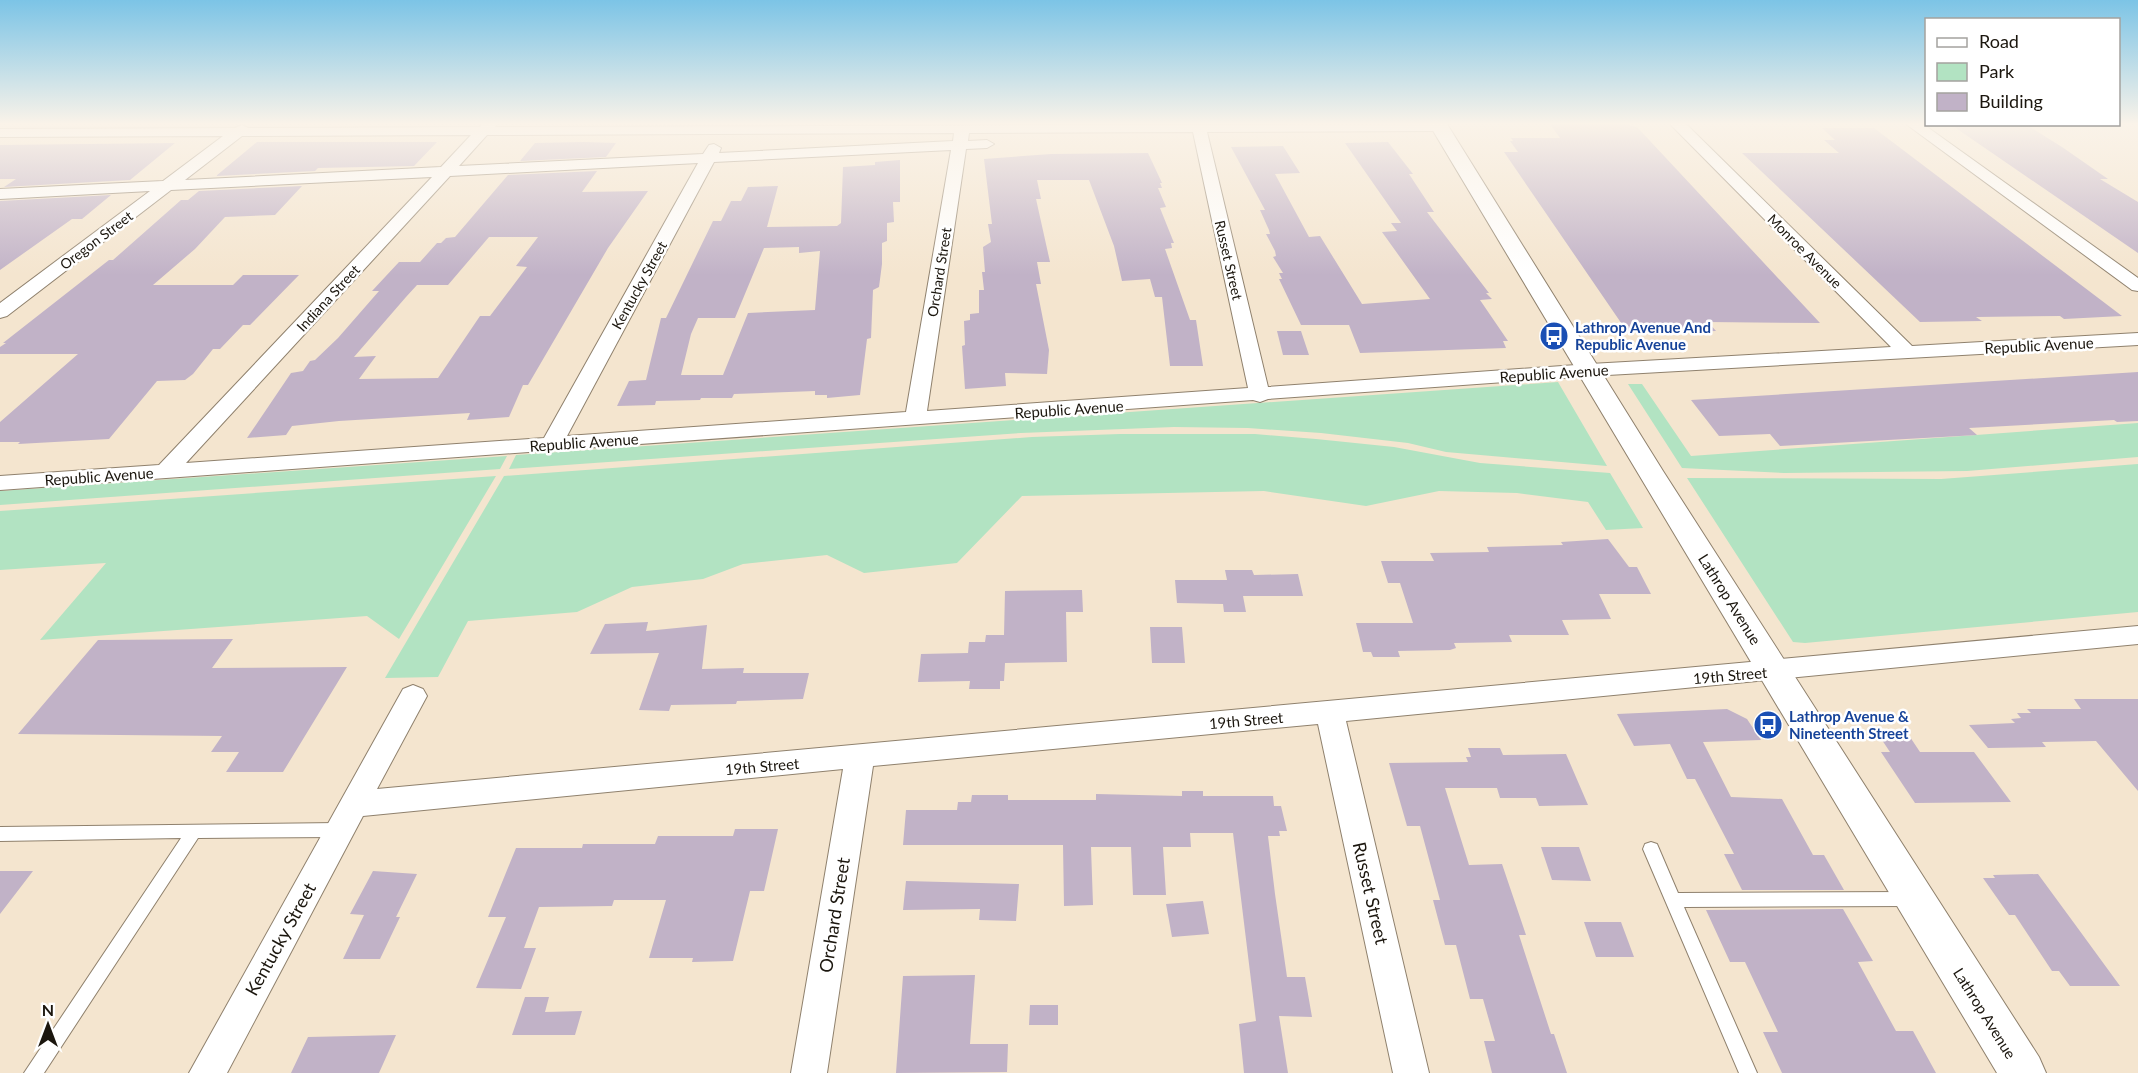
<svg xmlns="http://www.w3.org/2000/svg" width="2138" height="1073" font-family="Lato,sans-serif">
<rect width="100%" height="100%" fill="#f4e5cf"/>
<path fill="#b2e3c2" d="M1558,382l49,84 -161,-14 -38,-9 -87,-10 -73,-5 -74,-1 -153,6 -512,36 7,-14z
M1628,384h14l49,72 447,-33v34l-171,14 -183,2 -102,-5z
M1120,434h135l61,5 78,8 86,16 130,10 33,55 -37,2 -18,-28 -71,-9 -78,-2 -73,15 -102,-15 -242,5 -65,67 -93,10 -37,-18 -84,9 -40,15 -71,8 -55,25 -109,9 -30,56 -53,1 119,-202 528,-39z
M507,456l-7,13 -500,36v-14z
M2138,464v148l-333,31 -12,-1 -106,-164 254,1z
M496,476l-97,163 -32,-23 -327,24 66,-77 -106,7v-59z"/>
<path fill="#c1b2c7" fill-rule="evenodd" d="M1550,124h77l10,3 183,196 -112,-1 8,9 -88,2 -124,-181h14l-8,-11h3l-2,-3h49z
M1950,124l77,1 35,22 46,32h-8l38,23v51z
M1822,128h52l248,188 -58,3 -4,-3 -84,1 6,4 -62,1 -178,-169h97l-15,-13h11z
M257,142h180l-23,24 -96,2 -3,3 -99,5z
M1388,142l25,32h-4l25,38h-7l62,81h-3l6,6 -12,1 28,41h-5l3,7 -146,5 -11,-28h-48l-22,-46h3l-3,-6h4l-10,-16 3,-1 -1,-5 -9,-17h4l-1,-4 -9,-20h5l-34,-63 52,-1 17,27 -25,1 34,63 11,-1 42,68 68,-5 -48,-67 15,-1 -6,-8h10l-56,-80z
M175,143l-45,37 -126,7 12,-8h-16v-34z
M535,143l49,-1 32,1 -10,14 -86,4z
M1148,153l14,30h-2l2,5h-4l8,19 -6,1 14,35h-3l1,5 -7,1 25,71h6l7,46h-33l-8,-69h-7l-5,-18 -28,2 -8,-35 -25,-66h-52l4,19h-5l14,63h-13l4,22h-5l13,66 -2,24 -42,-1 1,13 -41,3 -3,-43 3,-1 -1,-24 6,-1v-6l9,-1v-23h5l-2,-18h3l-2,-25 8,-5 -3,-18h4l-8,-65 67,-5z
M900,160v42h-7l1,20 -7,1v18l-5,2v21l-3,23 -6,3 -2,48 -4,1 -7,56 -33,3v-3h-12v-4l-81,3 -2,4h-31l-1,2 -44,1 -1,4 -38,1 12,-25 17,-1 15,-62h5l47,-97h8l10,-20h10l7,-14 30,-1 -11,41 70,-1 4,-3 2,-56 32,-2v-3zM799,247v6l21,-2 -5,59 -67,3 -25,62h-42l10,-41 7,-16h37l29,-70z
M597,171l-15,21 66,-1 -40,57 -80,137h-5l-14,32 -42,3 3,-7 -131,8 -47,5 -6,9 -39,3 44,-65 12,-2 7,-10 5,-1 23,-22 41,-47h-7l27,-29h21l17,-19h4l5,-5 9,-1 53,-62zM489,237h49l-22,29 11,1 -37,49h-10l-42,62 -79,1 17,-23 -22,1 52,-60 11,-12h31z
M302,186l-27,29 -50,2 -30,32 -42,36h80l10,-10h56l-49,50h-7l-23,24h-7l-20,25 -8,6 -28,1 -48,58 -91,5 2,-2h-20v-20l78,-68h-78v-7l6,-4h-3l106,-83h4l68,-60h7l11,-9z
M111,195l-29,24h-10l-72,51v-69z
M1277,331h24l8,24h-26z
M2138,372v49l-21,1 -3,-2 -145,8 8,7 -35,2 -162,9 -10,-12 -51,2 -28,-36z
M1608,539l21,28h8l14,27h-52l12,25 -49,1 7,15h-60l3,7 -58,1 2,5 -6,2 -52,1 2,6h-27l-2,-5h-8l-7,-29h57l-13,-40h-12l-7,-22h53l-4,-8 59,-1 -2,-5 76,-2 -2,-3z
M1225,570h27l2,5 44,-1 5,22h-60l3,16h-22l-1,-8 -46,-1 -2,-23h52z
M1082,590l1,22h-17l1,50 -62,1 -1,18h-4v8h-31l1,-8 -52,1 3,-28 47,-1 1,-11h16l1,-7h18l1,-44z
M648,622l-2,9 61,-6 -5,44 42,-1 -1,5h66l-6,26 -66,2 -1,3 -65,1 -2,6 -30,-1 20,-57 -69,1 15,-30z
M1150,627h32l3,36h-33z
M233,639l-21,29 135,-1 -64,105h-57l13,-20h-28l11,-16 -204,-2 80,-94z
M2074,699h64v92l-42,-50 -54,1 4,5 -58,1 -19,-23 46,-2 -4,-4 10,-1 -4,-5h14l-4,-4h54z
M1727,709l20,10 14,21 -58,2 28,55 51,2 31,56h11l20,35h-102l-18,-36h10l-39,-75h-8l-17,-35 -36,2 -17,-32z
M1880,737h30l10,15h54l37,50 -96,1 -34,-51h9z
M1468,748h32l3,7 63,-1 22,51 -49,1 -3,-8h-36l-3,-10h-52l24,77 33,-1 24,71h-7l32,99h3l13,39h-75l-8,-32h11l-12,-42h-13l-14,-54h-11l-12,-45h7l-20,-74h-13l-18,-63 79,-1 -2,-5h5z
M1182,791h21v5h70l1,10h7l6,25h-8l1,5h-12l7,58 12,83h18l7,40 -33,-1 9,57h-44l-5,-49 17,-3 -23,-188h-43l1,14h-28l3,48h-33l-2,-48h-40l2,58 -29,1 -1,-61h-160l3,-35h51l1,-8h13l1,-7h36v5h88v-6l86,2z
M735,829h43l-14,62h-14l-17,70 -41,1 1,-4h-44l17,-58h-52l-2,6 -73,1 -15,41h12l-15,41 -45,-1 30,-71h-18l28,-69h66l1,-4h72l3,-8h75z
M1541,847h38l12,34 -39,-1z
M0,871h33l-33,43z
M373,871l44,3 -21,43h4l-20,42h-37l21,-44 -14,-1z
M2038,874l36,49 46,63h-50l-11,-15h-7l-37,-56h-6l-26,-37h12l-2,-3z
M906,881l113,3 -3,37 -37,-1 1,-11 -77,1z
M1203,901l6,33 -37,3 -6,-33z
M1843,909l30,52 -15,1 38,69h17l23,42h-154l-19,-41h15l-33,-70h-15l-24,-52z
M1584,922h37l13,35h-38z
M975,975l-5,69h38l-1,28 -111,1 7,-97z
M525,997h24l-4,15 37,-1 -7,24h-63z
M1030,1005h28v20h-29z
M396,1035l-17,38h-88l17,-36z"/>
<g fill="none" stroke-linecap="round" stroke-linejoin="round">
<g stroke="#8f816d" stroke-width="2">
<path id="service" d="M338,823l5,2 3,5 -3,5 -5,2 -140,1 -154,235h-20l157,-235 -181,3v-14z
M1651,842l6,2 21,49 231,-1 6,2 2,5 -2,5 -6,2 -225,1 73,166h-18l-96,-224 2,-5z"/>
</g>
<g stroke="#8f816d" stroke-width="2">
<path id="minor" d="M482,124h15l-2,3 950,-3v6l-5,1 -233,1 61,255 322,-23 301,-17 -221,-223h16l226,222 226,-13v12l-548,31 -322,23 -8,3 -7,-2 -1253,90v-14l159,-11 273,-288 -261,13 -164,126 -7,2v-15l150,-112 -150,8v-10l163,-8 60,-45 -223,1v-8l235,-1 7,-3 6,3 232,-1zM1193,132l55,256 -321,23 39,-262 21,-1 7,-4 -7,-4 -19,1 1,-8zM954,133l-1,8 -234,12 2,-5 -7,-4 -5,1 -6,9 -244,12 28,-31zM471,135l-30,32 -256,13 57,-44zM951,150l-45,262 -339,24 147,-274zM698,163l-154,275 -358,25 264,-287z
M1906,124h17l215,154v13l-6,-1z
M2138,626v18l-792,77 83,352h-36l-75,-349 -445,42 -46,307h-36l52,-304 -480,47 -136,257h-38l214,-384 10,-4 10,4 4,7 -50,93z"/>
</g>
<g stroke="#8f816d" stroke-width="2">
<path id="tertiary" d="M1429,124h18l216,347 376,586 7,16h-49z"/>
</g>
<use href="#service" fill="#fff" fill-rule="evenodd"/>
<use href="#minor" fill="#fff" fill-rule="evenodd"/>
<use href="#tertiary" fill="#fff" fill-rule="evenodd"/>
</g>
<linearGradient id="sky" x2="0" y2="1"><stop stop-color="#7cc4e6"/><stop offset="0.45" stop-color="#faf3e9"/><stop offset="1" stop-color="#faf3e9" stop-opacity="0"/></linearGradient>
<rect width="2138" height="275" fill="url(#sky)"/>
<defs>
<g id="bus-disc" transform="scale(1.5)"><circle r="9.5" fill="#1a4fb4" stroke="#fff"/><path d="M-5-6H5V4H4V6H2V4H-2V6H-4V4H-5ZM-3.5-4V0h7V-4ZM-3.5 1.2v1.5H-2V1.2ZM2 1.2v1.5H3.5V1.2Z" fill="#fff"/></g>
</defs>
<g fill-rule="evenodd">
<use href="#bus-disc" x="1554" y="336"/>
<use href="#bus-disc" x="1768" y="725"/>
</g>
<g text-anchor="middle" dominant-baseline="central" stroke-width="5" stroke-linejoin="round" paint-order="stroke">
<g font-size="14" fill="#1b160e" stroke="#fff">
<text transform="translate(96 240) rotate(-37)">Oregon Street</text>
<text transform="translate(1805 251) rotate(45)">Monroe Avenue</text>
<text transform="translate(1229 260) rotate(77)">Russet Street</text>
<text transform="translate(939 272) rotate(-81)">Orchard Street</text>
<text transform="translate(639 285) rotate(-61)">Kentucky Street</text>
<text transform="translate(328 298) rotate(-47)">Indiana Street</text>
</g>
<g font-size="15" font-weight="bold" fill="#164399" stroke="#fff" text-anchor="start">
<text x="1575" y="327">Lathrop Avenue And<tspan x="1575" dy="17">Republic Avenue</tspan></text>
<text x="1789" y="716">Lathrop Avenue &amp;<tspan x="1789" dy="17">Nineteenth Street</tspan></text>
</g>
<g font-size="15" fill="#1b160e" stroke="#fff">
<text transform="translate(2039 345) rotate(-3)">Republic Avenue</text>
<text transform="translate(1554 373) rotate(-4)">Republic Avenue</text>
<text transform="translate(1069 409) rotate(-4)">Republic Avenue</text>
<text transform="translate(584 442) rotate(-4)">Republic Avenue</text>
<text transform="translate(99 476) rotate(-4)">Republic Avenue</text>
<text transform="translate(1730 599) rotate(58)">Lathrop Avenue</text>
<text transform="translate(1730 675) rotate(-5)">19th Street</text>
<text transform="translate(1246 720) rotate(-5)">19th Street</text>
<text transform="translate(762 766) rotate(-5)">19th Street</text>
<text transform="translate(1985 1013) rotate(58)">Lathrop Avenue</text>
</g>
<g font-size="18" fill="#1b160e" stroke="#fff">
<text transform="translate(1371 893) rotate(77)">Russet Street</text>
<text transform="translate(834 915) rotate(-81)">Orchard Street</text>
<text transform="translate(280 939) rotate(-61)">Kentucky Street</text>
</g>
</g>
<rect x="1925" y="18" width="195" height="108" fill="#ffffff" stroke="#a4a29f" stroke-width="1.5"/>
<rect x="1937" y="38" width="30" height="9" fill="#ffffff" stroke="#a4a29f" stroke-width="1.5"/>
<text x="1979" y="48" font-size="18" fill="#1b160e">Road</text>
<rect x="1937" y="63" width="30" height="18" fill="#b2e3c2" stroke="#a4a29f" stroke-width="1.5"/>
<text x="1979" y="78" font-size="18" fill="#1b160e">Park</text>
<rect x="1937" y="93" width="30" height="18" fill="#c1b2c7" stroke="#a4a29f" stroke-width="1.5"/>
<text x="1979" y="108" font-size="18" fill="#1b160e">Building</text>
<g transform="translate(48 1025)" stroke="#ffffff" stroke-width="4.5" paint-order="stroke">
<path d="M0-4.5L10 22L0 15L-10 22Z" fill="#1b160e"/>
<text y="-9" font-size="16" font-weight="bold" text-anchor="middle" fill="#1b160e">N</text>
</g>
</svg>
